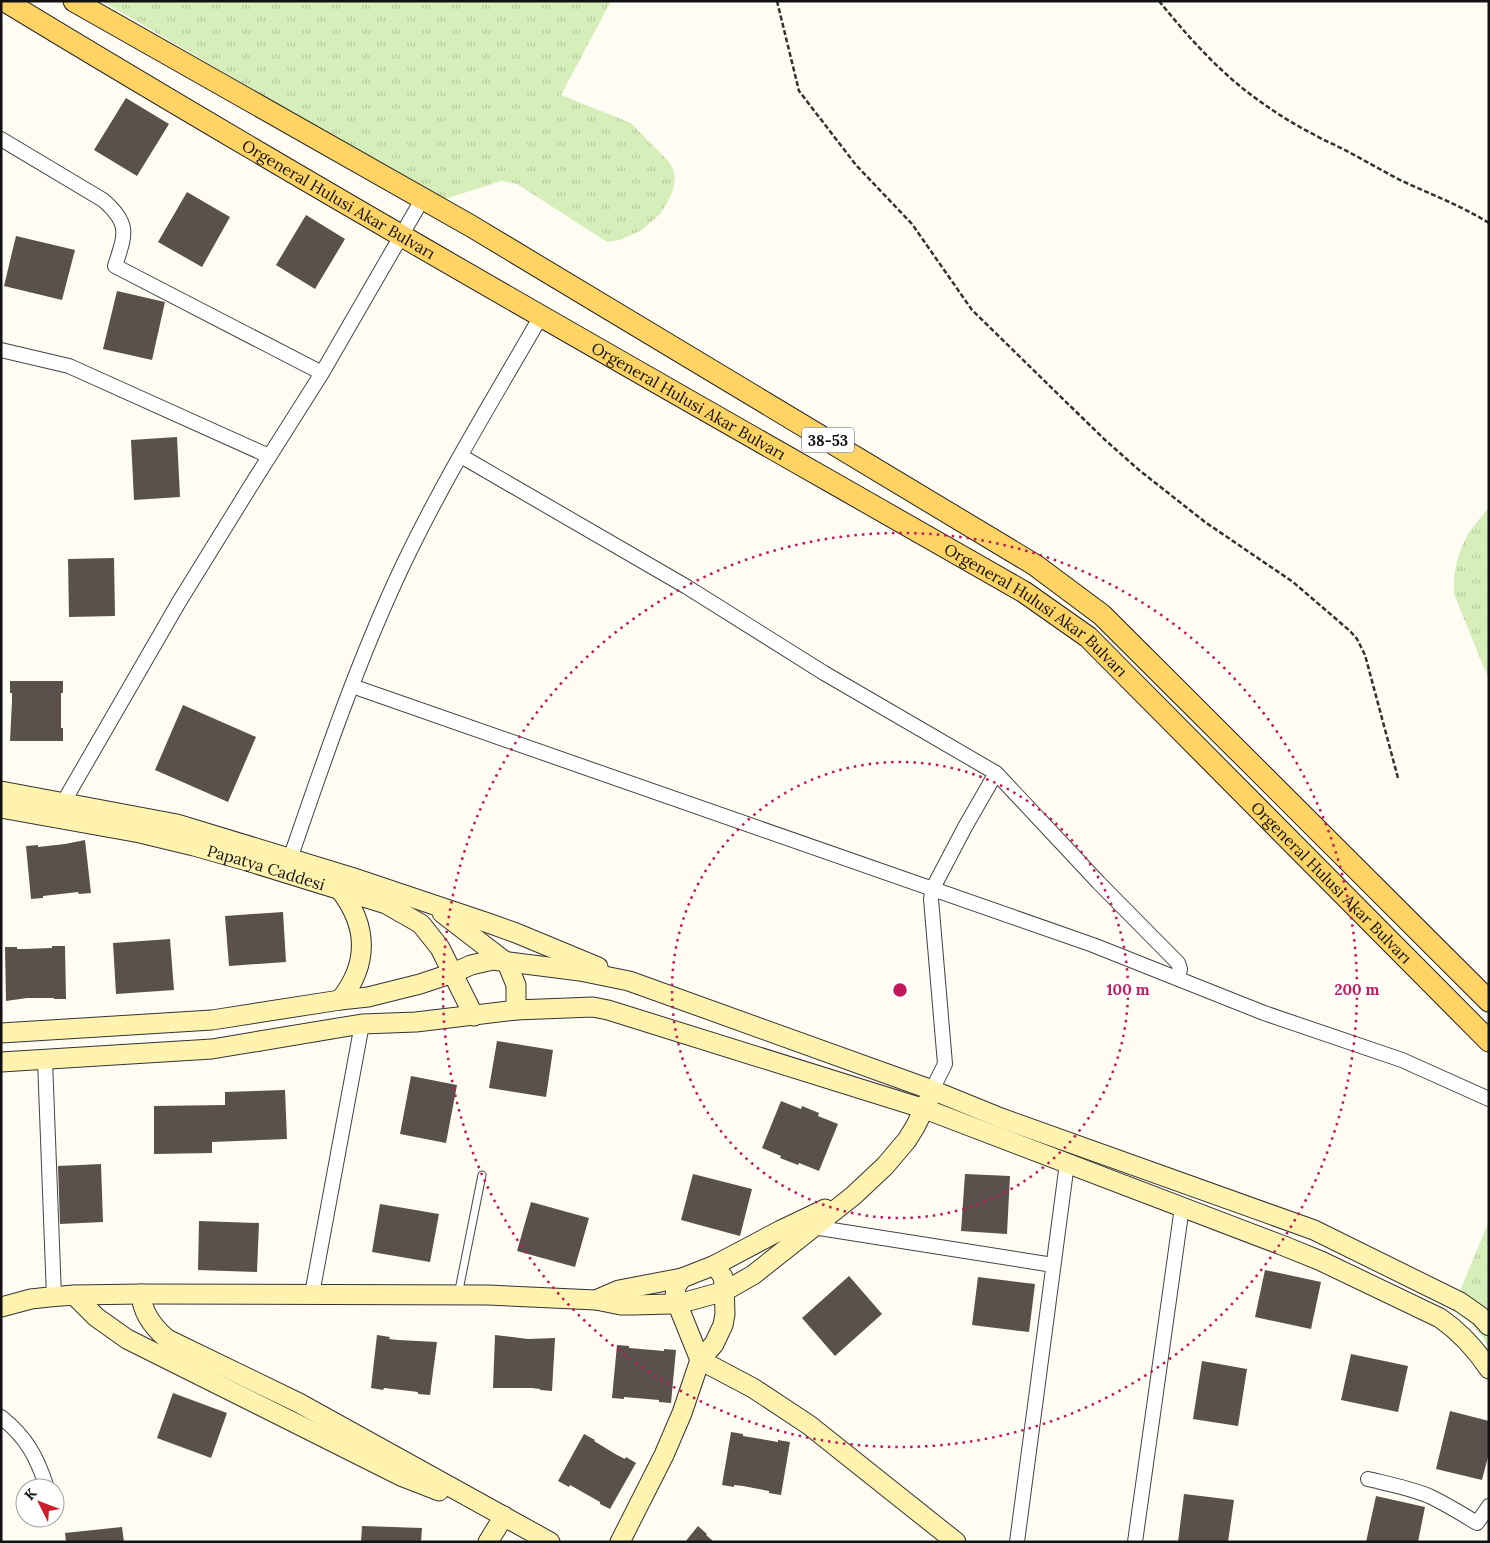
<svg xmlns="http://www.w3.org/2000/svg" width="1490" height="1543" font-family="Lora,serif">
<defs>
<pattern id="grass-tufts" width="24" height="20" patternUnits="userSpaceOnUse" patternTransform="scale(1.25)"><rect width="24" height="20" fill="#d6eeba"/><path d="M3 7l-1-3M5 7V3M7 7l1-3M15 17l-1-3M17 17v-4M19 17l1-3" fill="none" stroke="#b7cb9f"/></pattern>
</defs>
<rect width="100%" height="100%" fill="#fffcf4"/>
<path fill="url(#grass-tufts)" d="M102,1h509l-50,94 70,28 38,39 4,7 2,8 -2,13 -7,15 -6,9 -18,16 -22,10 -13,2 -90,-58 -16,-3 -59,19z
M1489,507v173l-35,-86v-17l3,-16 5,-15 7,-14z
M1489,1221v127c-9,-17 -20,-28 -37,-38z"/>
<path fill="#5a514c" d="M126,98l43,26 -32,52 -43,-26z
M187,192l43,25 -28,50 -44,-25z
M306,215l39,24 -30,50 -39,-24z
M16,236l59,14 -13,50 -58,-14z
M117,291l48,11 -13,58 -49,-11z
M177,437l3,60 -46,3 -3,-60z
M114,558l1,58 -46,1 -1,-58z
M10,681h53v12h-2v35h2v13h-53l2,-40v-8h-2z
M183,705l73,32 -28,65 -73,-32z
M85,840l6,53 -12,1 -1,-2 -35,4v2l-12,1 -5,-53 12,-1v2l27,-3z
M283,912l3,50 -57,4 -4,-50z
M170,939l4,51 -58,4 -3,-51z
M52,946h13l1,53h-12v-1h-27l-21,3 -1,-54h12v2h8l27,-1z
M497,1041l56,9 -7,47 -57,-9z
M411,1076l46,9 -11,58 -46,-9z
M285,1090l2,49 -75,3v11l-58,1v-48l71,-1v-13z
M781,1101l20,8 1,-3 17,7 -1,3 20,8 -19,47 -20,-8 -1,2 -18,-7 1,-2 -19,-8z
M101,1164l2,58 -43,2 -2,-58z
M693,1174l59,15 -12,47 -59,-16z
M965,1174l45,2 -3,58 -46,-3z
M531,1202l58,16 -14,49 -58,-16z
M380,1204l59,10 -9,48 -58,-10z
M199,1221l60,2 -2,49 -59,-2z
M1265,1270l56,12 -10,47 -56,-12z
M849,1276l33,38 -47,42 -33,-38z
M978,1277l57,7 -6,48 -57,-7z
M377,1335l13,2 -1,2 9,1 39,2 -7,53 -12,-1v-2l-8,-1 -26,-3 -1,2 -12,-2z
M495,1335l33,4 27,-1 -3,53 -12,-1v-1l-8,-1h-39z
M617,1345l12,1v2l35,3v-2l12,1 -5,53 -12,-1v-2l-35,-3v2l-12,-1z
M1351,1354l57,12 -10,46 -57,-12z
M1202,1361l45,8 -9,57 -45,-7z
M173,1393l54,20 -16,45 -54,-20z
M1450,1411l39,10v32l-7,27 -46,-11z
M731,1432l12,2v2l35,6v-2l12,2 -9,53 -12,-2v-2l-26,-5 -9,-1v2l-12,-2z
M584,1434l11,6 -1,1 23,14 8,4 1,-2 10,6 -26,46 -10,-5v-2l-30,-17 -1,2 -11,-6z
M1184,1494l50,6 -6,42h-50z
M1376,1496l49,11 -7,35h-52z
M362,1526l60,2 -1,14h-60z
M698,1526l9,8 -1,1 8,7h-29z
M122,1527l2,15h-58l-1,-9z"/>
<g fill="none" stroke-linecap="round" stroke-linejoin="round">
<g stroke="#444" stroke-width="9">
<path id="lane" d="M458,1295l24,-120"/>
</g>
<g stroke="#444" stroke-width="16">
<path id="street" d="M1,139l102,61c28,24 22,35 12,66l207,107
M1,350l68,16 200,90
M461,456l226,131 137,86 172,100 103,110 79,80 2,6 -2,9
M352,686l741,259 171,68 138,47 87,39
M63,803l116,-201 71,-115 72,-114 101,-175
M290,859c34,-99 68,-199 113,-294 41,-86 91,-167 138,-249
M45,1060l9,237
M932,1090l13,-26 -14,-165 2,-11 32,-61 31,-54
M813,1227l240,38
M312,1294l50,-270
M1,1417c26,21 36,40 46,71
M1368,1479c21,5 42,9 61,17 17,8 33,18 48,27l12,-17
M1017,1542l50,-379
M1135,1542l47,-335"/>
</g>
<g stroke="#333" stroke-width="21">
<g id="secondary">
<path d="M1,791l176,33 174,53 140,47 25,9 82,34"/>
<path id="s1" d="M1,808l139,25 54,13 53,15 139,43 35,20 19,24 34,68"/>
<path d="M442,913l65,50 9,22v25"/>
<path d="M340,1000c29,-36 28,-74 0,-110"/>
<path d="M1,1033l211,-13 128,-20 28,-3 52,-13 33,-11 18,-8 22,-5 87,11 49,10 303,109 69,28 313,112 146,72 20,14 9,10"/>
<path d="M1,1062l211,-13 150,-25 54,-2 100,-12 77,-3 15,3 317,99 359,137 37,15 119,57c20,14 35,30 49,51"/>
<path d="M682,1278l-6,8 -1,12 25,62 53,28 56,37 147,117"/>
<path d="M141,1294c1,19 12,33 26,45l132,64 251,139"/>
<path d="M74,1295l22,22 31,22 276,138 36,14"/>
<path d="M596,1300l23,-10 63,-12 33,-13 66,-35 44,-21"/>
<path d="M1,1307l30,-8 18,-2 25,-2 67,-1 347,1 108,5 25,5h12l38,-1 18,-3 36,-10 28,-16 100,-79 32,-30 22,-26 8,-13 14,-28"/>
<path d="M488,1542l16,-26"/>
<path d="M620,1542l44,-87 18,-42 18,-53 14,-16 9,-19 2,-11 -1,-30 -1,-7 -8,-12"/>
</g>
</g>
<g stroke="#222" stroke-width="23">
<g id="primary">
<path id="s2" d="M5,1c336,204 678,396 1019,591l64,45 401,404"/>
<path d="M74,1l397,225 564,339 67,50 387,386"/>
</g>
</g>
<path stroke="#333" stroke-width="2.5" stroke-dasharray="5 2.5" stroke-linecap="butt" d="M777,1l22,90 57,74 56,59 60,86 132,129 35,31 66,52 88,60 57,49 7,8 8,16 33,123
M1159,1c26,32 54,64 87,90 21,16 43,31 67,43 10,6 20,10 30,15 19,10 38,21 57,31 30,14 60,25 89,43"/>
<use href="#lane" stroke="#fff" stroke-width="7"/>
<use href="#street" stroke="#fff" stroke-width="14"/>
<use href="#secondary" stroke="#fff3af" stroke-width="19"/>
<use href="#primary" stroke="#ffd464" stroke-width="21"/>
</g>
<g fill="none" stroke="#c2185b" stroke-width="2.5" stroke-dasharray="2.5 5">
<circle cx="900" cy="990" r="228"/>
<circle cx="900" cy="990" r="457"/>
</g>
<g text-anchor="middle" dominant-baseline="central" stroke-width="5" stroke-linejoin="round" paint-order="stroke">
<rect fill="#fff" stroke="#585858" stroke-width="1" x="802" y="427.5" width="52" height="25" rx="4"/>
<g font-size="15" font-weight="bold" fill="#111">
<text x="828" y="440">38-53</text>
</g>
<g font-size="16" fill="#111" stroke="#fff">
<text stroke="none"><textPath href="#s2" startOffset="388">Orgeneral Hulusi Akar Bulvarı</textPath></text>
<text stroke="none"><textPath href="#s2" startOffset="792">Orgeneral Hulusi Akar Bulvarı</textPath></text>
<text stroke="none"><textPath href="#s2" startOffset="1198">Orgeneral Hulusi Akar Bulvarı</textPath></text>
<text stroke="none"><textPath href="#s1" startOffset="272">Papatya Caddesi</textPath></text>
<text stroke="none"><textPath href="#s2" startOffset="1602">Orgeneral Hulusi Akar Bulvarı</textPath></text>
</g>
</g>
<circle cx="900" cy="990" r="8" fill="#c2185b" stroke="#fff" stroke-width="2.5"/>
<g font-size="15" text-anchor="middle" font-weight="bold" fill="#c2185b" stroke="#fff" stroke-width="5" stroke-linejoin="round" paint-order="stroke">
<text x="1128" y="995">100 m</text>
<text x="1357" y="995">200 m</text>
</g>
<rect width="1490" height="1543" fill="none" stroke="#111111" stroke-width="5"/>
<g transform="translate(40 1503) rotate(312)"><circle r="24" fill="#ffffff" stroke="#a0a0a0"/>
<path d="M0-4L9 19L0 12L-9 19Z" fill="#cd1d2b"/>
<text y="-8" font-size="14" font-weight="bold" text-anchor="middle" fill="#111111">K</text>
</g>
</svg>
